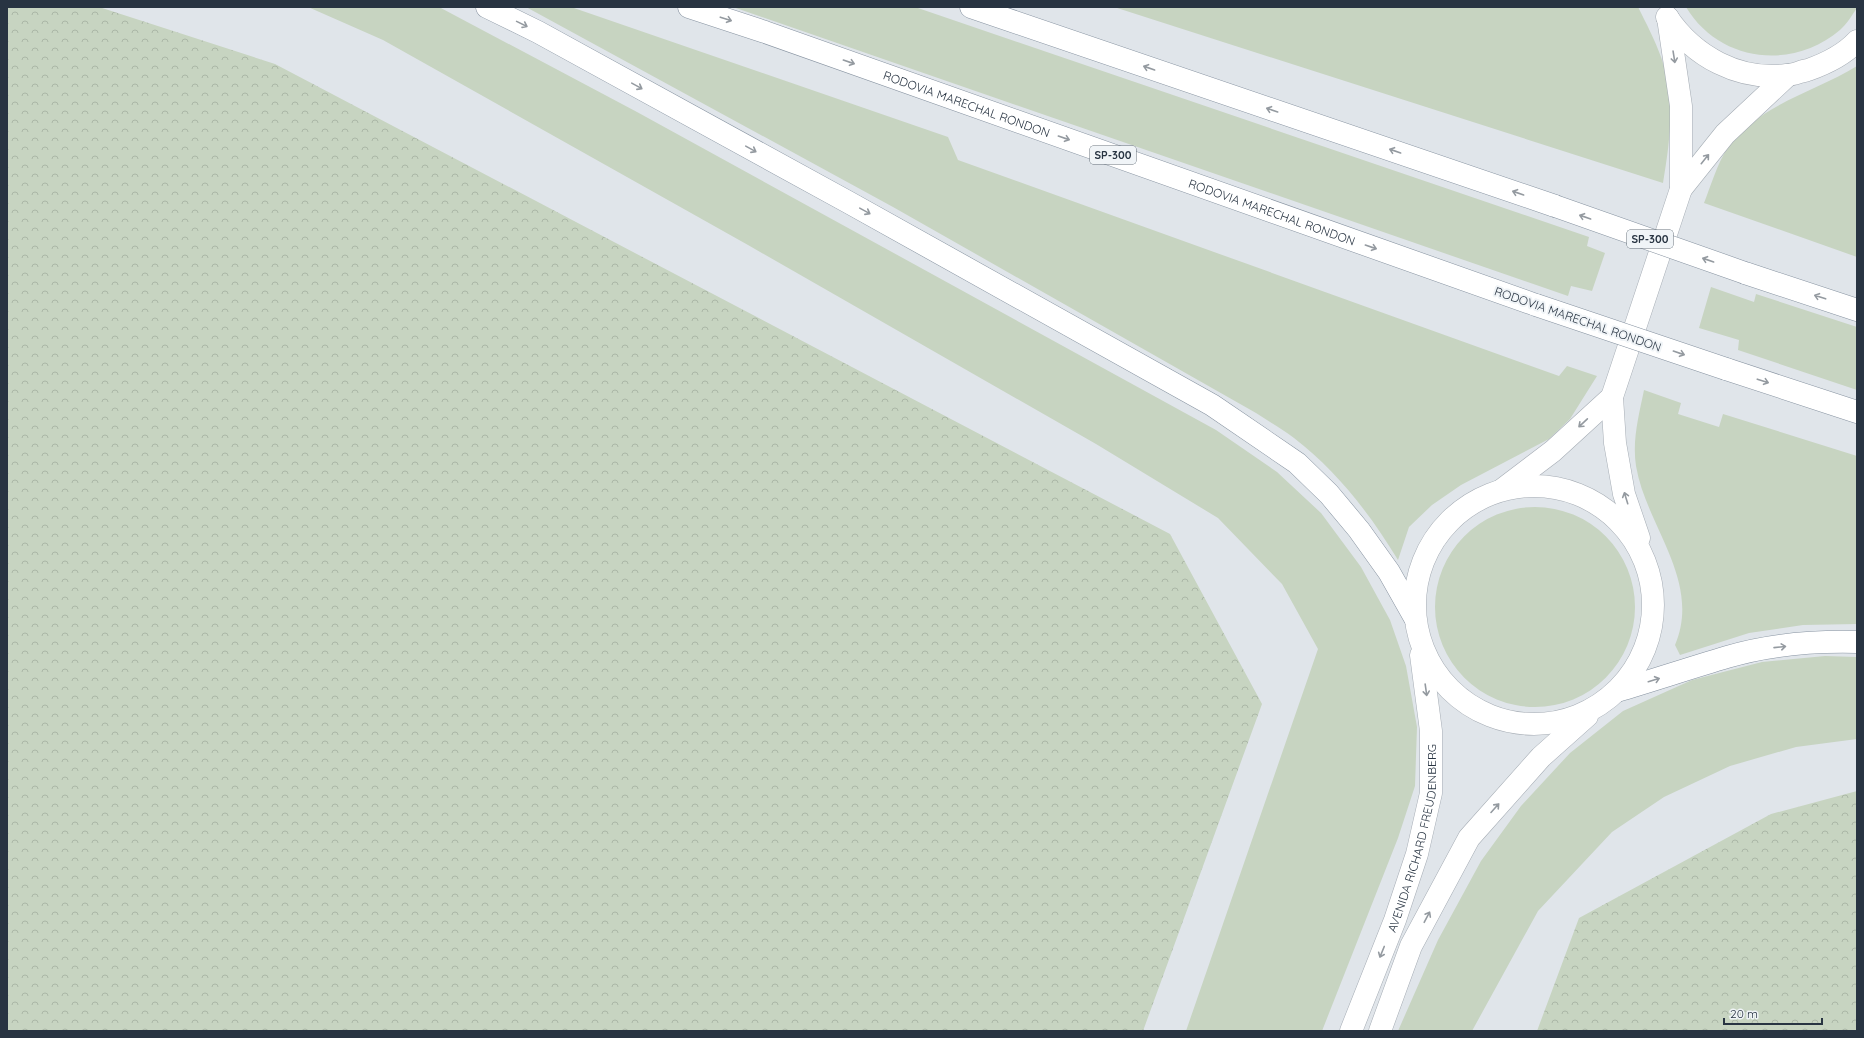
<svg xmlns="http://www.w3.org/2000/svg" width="1864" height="1038" font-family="Quicksand,sans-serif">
<defs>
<pattern id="forest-crowns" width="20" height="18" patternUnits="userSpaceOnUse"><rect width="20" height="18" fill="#c7d4c1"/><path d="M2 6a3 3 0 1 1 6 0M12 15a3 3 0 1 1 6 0" fill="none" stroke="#abb7a7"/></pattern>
</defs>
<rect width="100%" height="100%" fill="#e0e5ea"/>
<path fill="#c7d4c1" d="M308,7h131l198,105 579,318 61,42 44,41 40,54 29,53 16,46 11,61 -2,59 -17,52 -76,193h-136l132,-382 -36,-65 -64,-66 -122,-74 -348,-199 -365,-205z
M526,7h45l377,130 10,23 601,216 8,-10 30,10 -27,43 -21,20 -88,46 -29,20 -23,22 -11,33c-28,-46 -61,-89 -104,-122 -12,-9 -26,-17 -38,-25l-363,-206z
M733,7h182l674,230 -2,9 18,7 -13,38 -21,-5 -3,10z
M1114,7h524c8,16 17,33 23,50 15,41 9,84 2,126z
M1686,7h171v1c-5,7 -10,16 -17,22 -48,41 -121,32 -154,-23z
M1857,66v191l-153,-54c6,-15 14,-41 23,-54 30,-44 86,-56 130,-83z
M1711,287l43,15 2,-8 101,33v63l-119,-40 1,-10 -40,-12z
M1644,390l37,13 -3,11 41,13 4,-13 134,42v168l-54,1 -54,8 -69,22 -5,-10c27,-64 -29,-119 -39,-179 -4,-26 3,-51 8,-76z
M1435 607a100 100 0 1 1 200 0a100 100 0 1 1-200 0Z
M1825,656l32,1v82l-61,8 -66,19 -66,31 -52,35 -74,79 -66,120h-74l40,-91 43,-79 40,-55 49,-53 53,-42 69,-31 70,-18z"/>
<path fill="url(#forest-crowns)" d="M7,7h92l176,57 895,470 92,170 -119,327h-1136z
M1857,791v240h-320l42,-113 192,-104z"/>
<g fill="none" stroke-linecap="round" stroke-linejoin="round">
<g stroke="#a5acb4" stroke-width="23">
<g id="secondary">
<path d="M1667,17c27,40 72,64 120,58 7,0 14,-4 21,-5 17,-6 36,-15 49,-29"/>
<path d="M1681,189l44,-55 63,-59"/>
<circle cx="1534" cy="605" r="119"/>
<path d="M1503,489l50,-38 59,-54"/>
<path d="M1639,538l-15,-44 -9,-51 -3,-46 69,-208v-83l-13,-88"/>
<path id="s1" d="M1351,1031l44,-111 22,-66 14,-61v-62l-10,-76"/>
<path d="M1380,1031l31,-85 58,-108 72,-81 46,-41"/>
</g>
</g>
<g stroke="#8793a1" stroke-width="23">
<g id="motorway">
<path d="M487,7l51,25 310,170 364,203 85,58 32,31 30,36 30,42 26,46"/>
<path id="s2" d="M689,7l76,25 771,273"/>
<path d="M971,7l584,199"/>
<path d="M1745,273l112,37"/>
<path d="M1726,369l131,43"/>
<path d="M1617,691c37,-11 73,-23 110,-34 40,-12 89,-16 130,-15"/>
</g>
</g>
<use href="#secondary" stroke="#fff" stroke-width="22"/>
<use href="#motorway" stroke="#fff" stroke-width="22"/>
<g stroke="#8793a1" stroke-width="23" stroke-linecap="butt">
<path id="motorway-bridge" d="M1555,206l190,67
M1536,305l190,64"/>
</g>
<use href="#motorway-bridge" stroke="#fff" stroke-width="22"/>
</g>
<defs><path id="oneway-shaft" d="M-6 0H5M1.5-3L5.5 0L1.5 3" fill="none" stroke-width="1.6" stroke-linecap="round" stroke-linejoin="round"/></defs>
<g stroke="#949aa0">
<use href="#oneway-shaft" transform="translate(726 19) rotate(18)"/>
<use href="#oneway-shaft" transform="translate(522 24) rotate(26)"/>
<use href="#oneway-shaft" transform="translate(1674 57) rotate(81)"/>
<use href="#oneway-shaft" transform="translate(849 62) rotate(19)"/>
<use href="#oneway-shaft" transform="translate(1149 68) rotate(-161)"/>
<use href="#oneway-shaft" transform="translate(637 86) rotate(29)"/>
<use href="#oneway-shaft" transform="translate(1272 110) rotate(-161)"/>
<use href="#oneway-shaft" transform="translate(1064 138) rotate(19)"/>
<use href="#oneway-shaft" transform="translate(751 149) rotate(29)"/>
<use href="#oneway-shaft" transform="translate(1395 151) rotate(-161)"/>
<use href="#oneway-shaft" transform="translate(1705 159) rotate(-51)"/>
<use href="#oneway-shaft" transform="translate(1518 193) rotate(-161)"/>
<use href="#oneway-shaft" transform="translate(865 211) rotate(29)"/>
<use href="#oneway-shaft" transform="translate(1585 217) rotate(-161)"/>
<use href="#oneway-shaft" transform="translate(1371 247) rotate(19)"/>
<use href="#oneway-shaft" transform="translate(1708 260) rotate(-161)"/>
<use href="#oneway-shaft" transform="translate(1820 297) rotate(-162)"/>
<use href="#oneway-shaft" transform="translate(1679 353) rotate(19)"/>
<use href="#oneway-shaft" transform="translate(1763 381) rotate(18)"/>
<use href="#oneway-shaft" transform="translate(1583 423) rotate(137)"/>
<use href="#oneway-shaft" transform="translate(1626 498) rotate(-107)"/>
<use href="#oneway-shaft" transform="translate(1780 647) rotate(-6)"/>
<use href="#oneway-shaft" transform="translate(1654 680) rotate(-17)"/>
<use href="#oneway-shaft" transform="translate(1426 690) rotate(82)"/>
<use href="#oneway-shaft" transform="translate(1495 808) rotate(-48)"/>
<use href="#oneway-shaft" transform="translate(1427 917) rotate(-62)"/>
<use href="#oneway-shaft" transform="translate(1382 952) rotate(112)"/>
</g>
<g text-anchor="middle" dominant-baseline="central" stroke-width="4" stroke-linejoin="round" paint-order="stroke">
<g fill="#f0f4f7" stroke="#646e78" stroke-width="1">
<rect x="1090" y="146" width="46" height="18" rx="3"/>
<rect x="1627" y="230" width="46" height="18" rx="3"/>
</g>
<g font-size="11" font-weight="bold" fill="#283442">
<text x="1113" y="155">SP-300</text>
<text x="1650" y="239">SP-300</text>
</g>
<g font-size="12" fill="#283442" stroke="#f0f4f7">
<text stroke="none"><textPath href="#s2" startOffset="294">RODOVIA MARECHAL RONDON</textPath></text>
<text stroke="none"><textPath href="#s2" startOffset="618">RODOVIA MARECHAL RONDON</textPath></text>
<text transform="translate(1578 319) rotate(19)">RODOVIA MARECHAL RONDON</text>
<text stroke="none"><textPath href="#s1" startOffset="204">AVENIDA RICHARD FREUDENBERG</textPath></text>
</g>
</g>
<rect width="1864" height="1038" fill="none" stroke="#283442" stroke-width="16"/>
<path d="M1724 1018v6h98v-6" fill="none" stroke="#283442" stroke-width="2"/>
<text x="1730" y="1018" font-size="12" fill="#283442" stroke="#f0f4f7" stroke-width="3" paint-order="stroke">20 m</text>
</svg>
